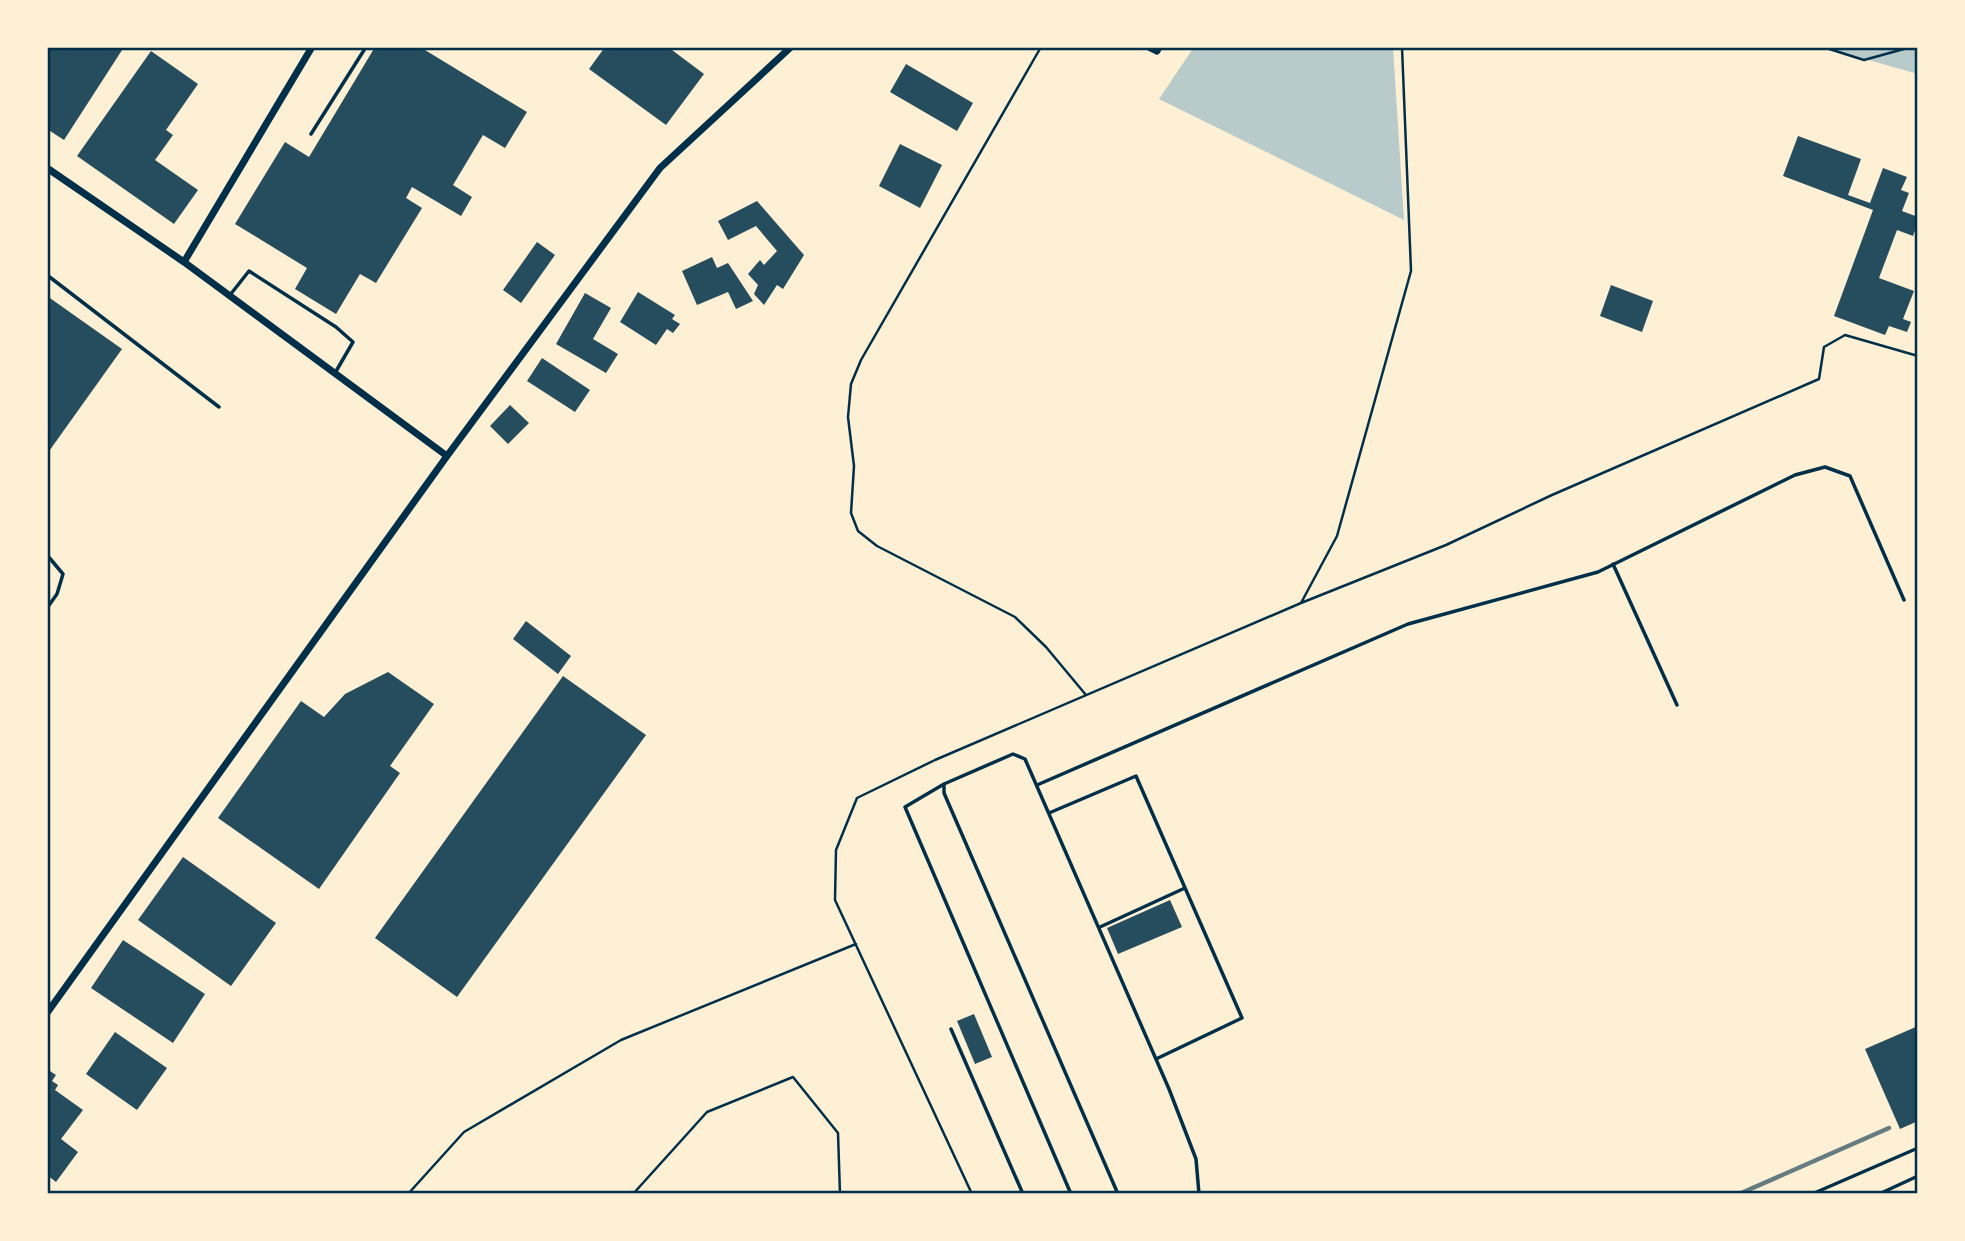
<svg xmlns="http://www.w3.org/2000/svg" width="1965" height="1241" font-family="'Open Sans',sans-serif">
<rect width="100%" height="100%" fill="#fdf0d5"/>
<path fill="#b9caca" d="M1194,47h199l11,173 -245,-121z
M1825,47h93v27l-92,-26z"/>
<path fill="#264d5e" d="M47,47h77l-60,93 -17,-11z
M375,47h45l107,65 -22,36 -22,-13 -30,50 19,12 -11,19 -49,-29 -6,11 16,10 -46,75 -16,-9 -24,40 -41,-25 12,-21 -72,-44 50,-82 24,15z
M605,47h63l36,27 -38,51 -77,-56z
M151,51l47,33 -32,46 7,5 -18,25 43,30 -24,34 -97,-68z
M906,64l67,39 -16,28 -67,-39z
M1798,136l63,23 -13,36 22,8 13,-35 24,9 -6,13 8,3 -7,18 16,6v5l-5,14 -16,-6 -18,48 35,13 -11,28 8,3 -4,10 -18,-6 -4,9 -51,-19 39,-106 -90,-34z
M900,144l42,21 -22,43 -41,-22z
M757,201l47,54 -21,34 -6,-4 -13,20 -10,-11 4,-9 -10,-11 12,-14 4,5 13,-14 -21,-25 -28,14 -10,-19z
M537,242l18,13 -34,48 -18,-13z
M712,257l5,11 11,-5 25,38 -17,8 -8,-17 -31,13 -15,-34z
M1611,285l42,16 -11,31 -42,-16z
M638,292l37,23 -3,4 8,5 -7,9 -6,-4 -11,16 -36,-23z
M585,293l26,15 -18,31 25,15 -12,19 -50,-29z
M47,296l75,53 -75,105z
M542,358l48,32 -15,22 -48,-31z
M510,405l19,18 -21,21 -18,-18z
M526,621l45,35 -13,18 -45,-35z
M388,672l46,32 -44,62 10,7 -81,116 -101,-71 83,-117 23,16 21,-23z
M563,676l83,59 -189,262 -82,-59z
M183,857l93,66 -45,63 -93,-66z
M1170,900l12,27 -64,27 -11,-26z
M123,940l82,54 -32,49 -82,-55z
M974,1014l18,43 -17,7 -18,-43z
M1918,1026v95l-18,8 -35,-80z
M115,1032l52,36 -30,42 -51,-36z
M47,1069l9,6 -4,6 6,4 -3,5 28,20 -22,29 17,13 -22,30 -9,-7z"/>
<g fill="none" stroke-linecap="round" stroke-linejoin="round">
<path stroke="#003049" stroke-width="2.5" d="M1041,47l-180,313 -10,24 -3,33 6,49 -3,47 7,18 19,15 138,71 31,30 40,48
M1823,47l41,13 47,-13
M1301,603l36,-67 74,-265 -9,-224
M408,1194l56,-62 157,-92 235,-96
M633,1194l74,-82 86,-35 45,56 2,61
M972,1194l-137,-294 1,-50 21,-52 78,-38 366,-157 145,-58 106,-50 267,-116 5,-32 21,-12 73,21"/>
<path stroke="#003049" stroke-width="3.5" d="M311,134l55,-87
M47,275l172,132
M230,295l19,-24 87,56 17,15 -18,31
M47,555l16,19 -6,20 -10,14
M1613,564l64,141
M944,784l-39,23 166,387
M1037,785l371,-161 190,-52 197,-97 30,-8 25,9 54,124
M1049,813l87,-37 106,242 -86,41
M1100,927l85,-39
M951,1029l72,165
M1118,1194l-174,-401v-9l69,-30 12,5 144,330 27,70 3,35
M1812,1194l106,-46
M1879,1194l39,-18"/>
<path stroke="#003049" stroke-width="7" d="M1149,47l8,4 2,-4
M47,168l137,94 263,194
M184,262l128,-215
M47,1013l400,-557 213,-288 131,-121"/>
<path stroke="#657d81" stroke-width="4.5" d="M1739,1194l150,-66"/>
</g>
<rect width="1965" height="1241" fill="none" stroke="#fdf0d5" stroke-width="98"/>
<rect x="49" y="49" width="1867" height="1143" fill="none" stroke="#003049" stroke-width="2.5"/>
</svg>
